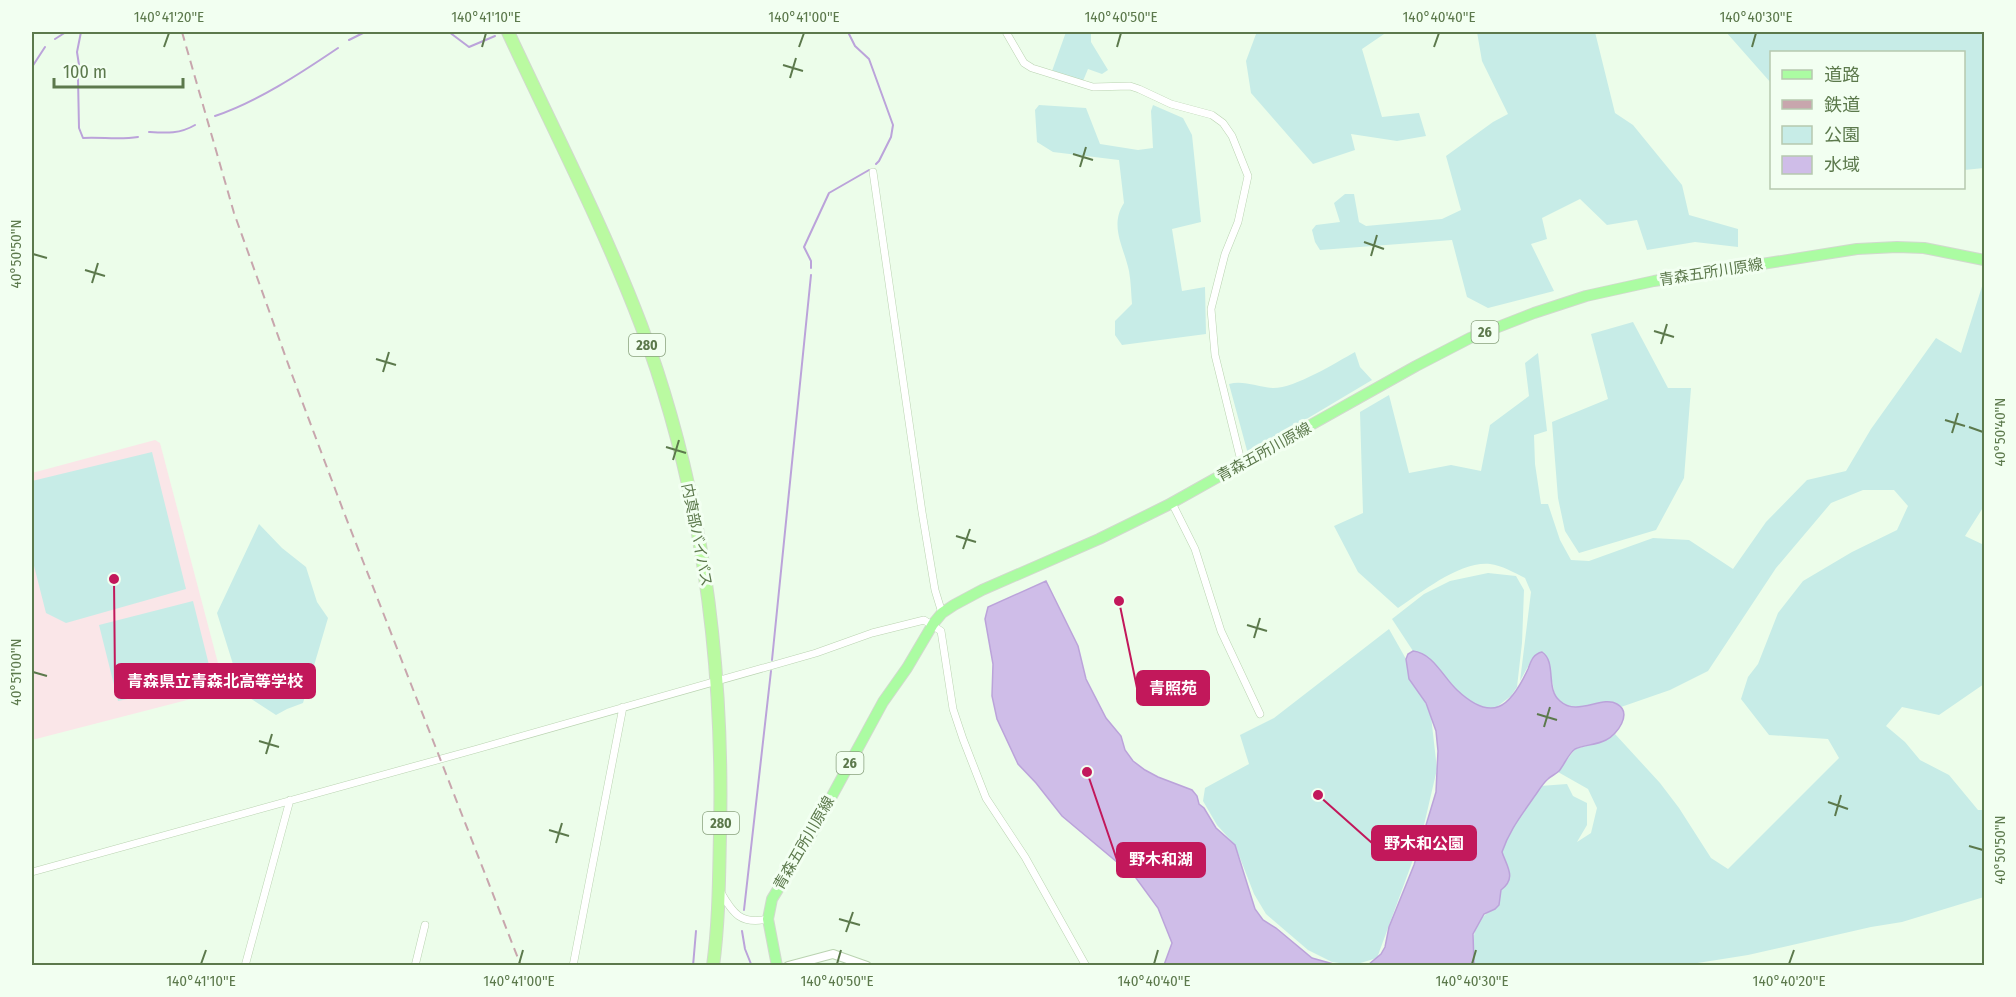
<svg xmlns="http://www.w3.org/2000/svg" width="2016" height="997" font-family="'Fira Sans Condensed','Noto Sans JP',sans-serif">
<rect width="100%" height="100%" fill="#ecfdea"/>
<path fill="#fae6e8" d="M155,440l5,3 64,243 -2,5 -190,49v-267z"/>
<path fill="#c7ece7" d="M1066,32h25v10l17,28 -6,4 -14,-5 -5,12 -31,-10z
M1299,32h88l-25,17 20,68 37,-4 7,23 -29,5 -46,-7 4,16 -42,14 -62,-71 -5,-32 10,-27z
M1477,32h118l20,81 18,12 49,60 7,30 49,14v18l-43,-5 -48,8 -10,-30 -30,5 -27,-26 -38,19 5,21 -16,5 23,47 -66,17 -21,-11 -15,-57 -132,10 -5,-8 -3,-12 4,-5 24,-3 -6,-19 11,-9h9l5,28 7,4 76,-7 19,-9 -15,-54 47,-34 15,-8 -26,-53z
M1726,32h258v136l-20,2v-118h-192l-1,31z
M1039,105l47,3 14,36 38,6 15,-2 -2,-37 2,-6 30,13 9,17 9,87 -29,7 10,62 23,-4 1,47 -84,11 -7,-10v-14l17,-17c-1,-11 -1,-22 -3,-33 -5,-24 -20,-45 -5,-68l-5,-43 -66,-8 -16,-10 -2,-32z
M1984,280v226l-19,30 19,9v139l-45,31 -37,-8 -16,19 19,16 15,18 29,15 29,35h6v87l-82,25 -31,5 -123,28 -63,10h-212c1,-21 -4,-44 20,-55l10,-53 -1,-5 10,-28 28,-38 27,-2 6,12 14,7v22l-10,17 14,-9 6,-25 -9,-19 -30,-17 17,-23 30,-8 10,-7 45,49 19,25 32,50 17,11 111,-111 -11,-19 -59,-4 -28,-36 7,-22 10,-13 20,-51 25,-32 49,-29 45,-22 11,-24 -14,-16h-31l-32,13 -55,65 -68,103 -38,19 -49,17c-14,-13 -37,5 -54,-2 -18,-6 -10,-19 -18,-30 -4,-6 -12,-11 -17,-16l-12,22 11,-89 -6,-14c-10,-5 -24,-13 -35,-14 -30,-3 -68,28 -92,44l-40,-36 -24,-46 29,-13 -3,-101 29,-17 20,78 42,-8 30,6 9,-46 39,-29 -4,-33 13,-10 9,78 -13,4 1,29 6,40h7l12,36 11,20 18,1 64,-23 36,2 44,29 33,-47 41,-42 39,-9 25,-42 65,-91 25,15z
M1633,322l35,66h23l-7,90 -28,52 -77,23 -14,-22 -7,-33 -6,-76 56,-23 -17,-65z
M1355,352l5,15 12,13 -124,74 -19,-70c14,-4 29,3 43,4 22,1 63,-25 83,-36z
M152,452l34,137 -120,34 -20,-10 -14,-55v-77z
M259,524l23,24 24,19 11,35 11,16 -25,85 -16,6 -11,6 -34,-22 -25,-80z
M1488,573l28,3 8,14 -2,53 -5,44 -6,9 -17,13 -18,6 -26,-33 -37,-31 -21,-32 32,-25 26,-13z
M193,601l20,80 -95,20 -19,-76z
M1389,629l17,30 25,57 6,53 -16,69 -44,120 -23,7 -22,-3 -24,-12 -42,-36 -12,-20 -19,-49 -18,-20 -14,-24 2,-13 44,-24 -9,-29 34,-17z"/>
<path fill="#cfbde8" stroke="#bba3da" stroke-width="1.5" d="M1046,581l32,65 8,33 20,39 15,18 4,14 8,11 12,9 13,7 34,13 5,6 2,8 5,4 12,20 19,17 20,64 8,11 13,8 36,30 25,7h-173l8,-22 -14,-35 -22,-30 -74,-62 -26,-33 -18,-19 -21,-45 -5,-23 1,-32 -8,-45 3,-12z
M1413,651c20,2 30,26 44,39 35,33 53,18 71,-21 3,-8 5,-15 14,-17 15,10 3,37 18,49 17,16 42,-6 57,3 16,9 0,31 -11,36 -9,5 -23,5 -31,9 -6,4 -11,16 -16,22 -3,3 -8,5 -11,8 -6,5 -10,13 -14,18 -13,19 -25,34 -32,55 5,15 15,26 -1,38l-2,15 -4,4 -11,5 -11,20 1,31h-106l13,-11 4,-7 4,-20 25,-62 22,-73 2,-41 -2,-20 -10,-28 -17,-24 -3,-20 2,-5z"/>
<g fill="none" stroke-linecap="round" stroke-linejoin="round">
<path stroke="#bba3da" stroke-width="2" d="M449,32l20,15 26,-11
M848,32l7,14 14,13 24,66 -2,12 -12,24 -3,3
M55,39l11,-7
M349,40l16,-8
M79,65l-2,-13 4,-20
M32,67l13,-20
M78,78l1,50 4,10c19,-1 37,2 55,-1
M215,116c42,-14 86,-43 123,-68
M149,132c17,1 31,2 46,-7
M811,268v-7l-7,-14 25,-54 40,-23
M772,660l39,-385
M744,910l27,-239
M742,931l3,18 6,15
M693,966l3,-35"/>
<g stroke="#bad3b1" stroke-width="8">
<path id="minor" d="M1006,32l18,31 8,5 61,19 37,-1 9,3 32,15 41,11 11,8 9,13 16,40 -10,46 -13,32 -14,55 4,46 27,110
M873,172l49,340 13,78 7,23
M1172,503l23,46 26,82 39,83
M32,872l445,-123 339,-96 56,-20 52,-13 17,11 12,78 10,30 23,59 39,59 61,109
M720,891c13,23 21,34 48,28
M245,966l45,-166
M415,966l10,-41
M573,966l50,-259"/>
</g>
<g stroke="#bad3b1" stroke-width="10">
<path id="tertiary" d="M788,966l45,-12 34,12"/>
</g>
<g stroke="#d1d9cd" stroke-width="12">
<path id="primary" d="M777,966l-9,-47 4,-20 35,-57 76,-140 24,-34 26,-44 9,-11 12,-8 28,-15 117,-51 69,-34 248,-139 54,-28 64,-25 52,-17 68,-15 203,-32 40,-2 27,1 60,12"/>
</g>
<g stroke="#d1d9cd" stroke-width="14">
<path id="trunk" d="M508,32c45,97 95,193 133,293 61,163 83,336 79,509 -1,44 -1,88 -7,132"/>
</g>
<use href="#minor" stroke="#fff" stroke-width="7"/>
<use href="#tertiary" stroke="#fff" stroke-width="8"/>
<use href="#primary" stroke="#abfca2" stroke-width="10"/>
<use href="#trunk" stroke="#bafaa1" stroke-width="12"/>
<path stroke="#c8a6ad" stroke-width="2" stroke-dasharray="9 6" stroke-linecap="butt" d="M182,32l52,181 57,159 52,138 178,456"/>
</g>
<path fill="none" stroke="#5c794c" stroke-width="2" d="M164,47l5,-14M482,47l4,-14M799,47l5,-14M1117,47l4,-14M1434,47l5,-14M1752,47l4,-14M783,65l20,6M790,78l6,-20M1073,154l20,6M1080,167l6,-20M1364,242l20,7M33,254l14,4M1371,256l6,-21M85,270l20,6M92,283l6,-20M1654,331l20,6M1661,344l6,-20M376,359l20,6M383,372l6,-20M1945,420l20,6M1969,427l14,5M1952,433l6,-20M666,447l20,6M673,460l6,-20M956,536l20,6M963,549l7,-20M1247,625l20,6M1254,638l6,-20M33,672l14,4M1537,714l20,6M1544,727l6,-20M259,741l20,6M266,754l6,-20M1828,802l20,7M1835,816l6,-21M549,830l20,6M556,843l6,-20M1969,846l14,4M839,919l21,6M846,932l7,-20M201,964l5,-14M519,964l4,-14M837,964l4,-14M1154,964l4,-14M1472,964l4,-14M1789,964l5,-14"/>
<g text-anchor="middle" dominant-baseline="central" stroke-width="6" stroke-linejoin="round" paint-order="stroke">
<g fill="#f2fff1" stroke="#89a17e" stroke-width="1.5">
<rect x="1471.5" y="321" width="27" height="22" rx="4.5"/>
<rect x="629" y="334" width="36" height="22" rx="4.5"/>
<rect x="836.5" y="752" width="27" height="22" rx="4.5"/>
<rect x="703" y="812" width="36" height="22" rx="4.5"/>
</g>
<g font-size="14" font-weight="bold" fill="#5c794c">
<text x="1485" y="332">26</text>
<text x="647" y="345">280</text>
<text x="850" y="763">26</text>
<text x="721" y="823">280</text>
</g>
<g font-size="15" fill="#5c794c" stroke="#f2fff1">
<text transform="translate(1711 272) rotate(-9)">青森五所川原線</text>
<text transform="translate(1264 452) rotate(-29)">青森五所川原線</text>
<text transform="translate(697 535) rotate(79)">内真部バイパス</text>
<text transform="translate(804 843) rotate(-60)">青森五所川原線</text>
</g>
</g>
<path fill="none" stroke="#c2185b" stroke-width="2" d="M114 579L115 681M1119 601L1137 688M1318 795L1372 843M1087 772L1117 860"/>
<g fill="#c2185b" stroke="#f2fff1" stroke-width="2">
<circle cx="114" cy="579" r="6"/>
<circle cx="1119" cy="601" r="6"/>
<circle cx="1318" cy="795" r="6"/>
<circle cx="1087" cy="772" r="6"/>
</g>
<g fill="#c2185b" stroke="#c2185b" stroke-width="2">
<rect x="115" y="664" width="200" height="34" rx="6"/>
<rect x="1137" y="671" width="72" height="34" rx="6"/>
<rect x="1372" y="826" width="104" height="34" rx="6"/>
<rect x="1117" y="843" width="88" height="34" rx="6"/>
</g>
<g font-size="16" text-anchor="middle" font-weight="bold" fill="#fff">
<text x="215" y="687">青森県立青森北高等学校</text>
<text x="1173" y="694">青照苑</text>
<text x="1424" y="849">野木和公園</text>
<text x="1161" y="865">野木和湖</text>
</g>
<rect width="2016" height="997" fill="none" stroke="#f2fff1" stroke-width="66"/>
<rect x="1770" y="51" width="195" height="138" fill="#f2fff1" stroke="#b6c9af" stroke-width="1.5"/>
<rect x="1782" y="70" width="30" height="9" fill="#abfca2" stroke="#b6c9af" stroke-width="1.5"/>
<text x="1824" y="81" font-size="18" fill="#5c794c">道路</text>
<rect x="1782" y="100" width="30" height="9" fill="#c8a6ad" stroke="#b6c9af" stroke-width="1.5"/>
<text x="1824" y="111" font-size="18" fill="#5c794c">鉄道</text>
<rect x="1782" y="126" width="30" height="18" fill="#c7ece7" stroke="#b6c9af" stroke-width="1.5"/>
<text x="1824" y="141" font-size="18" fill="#5c794c">公園</text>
<rect x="1782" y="156" width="30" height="18" fill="#cfbde8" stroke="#b6c9af" stroke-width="1.5"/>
<text x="1824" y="171" font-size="18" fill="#5c794c">水域</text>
<path d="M54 78v9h129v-9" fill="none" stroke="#5c794c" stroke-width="3"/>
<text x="63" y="78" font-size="18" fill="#5c794c" stroke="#f2fff1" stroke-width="4.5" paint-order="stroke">100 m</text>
<rect x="33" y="33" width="1950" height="931" fill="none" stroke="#5c794c" stroke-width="2"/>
<g font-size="15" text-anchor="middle" fill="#5c794c">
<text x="169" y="22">140°41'20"E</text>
<text x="486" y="22">140°41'10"E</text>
<text x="804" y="22">140°41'00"E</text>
<text x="1121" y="22">140°40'50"E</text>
<text x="1439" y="22">140°40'40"E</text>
<text x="1756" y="22">140°40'30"E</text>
<text transform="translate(16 254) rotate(-90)" y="5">40°50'50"N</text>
<text transform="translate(2000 432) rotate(-90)" y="5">40°50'40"N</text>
<text transform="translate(16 672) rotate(-90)" y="5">40°51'00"N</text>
<text transform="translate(2000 850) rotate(-90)" y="5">40°50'50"N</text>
<text x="201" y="986">140°41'10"E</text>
<text x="519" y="986">140°41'00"E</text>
<text x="837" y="986">140°40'50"E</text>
<text x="1154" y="986">140°40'40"E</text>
<text x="1472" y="986">140°40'30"E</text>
<text x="1789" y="986">140°40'20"E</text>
</g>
</svg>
